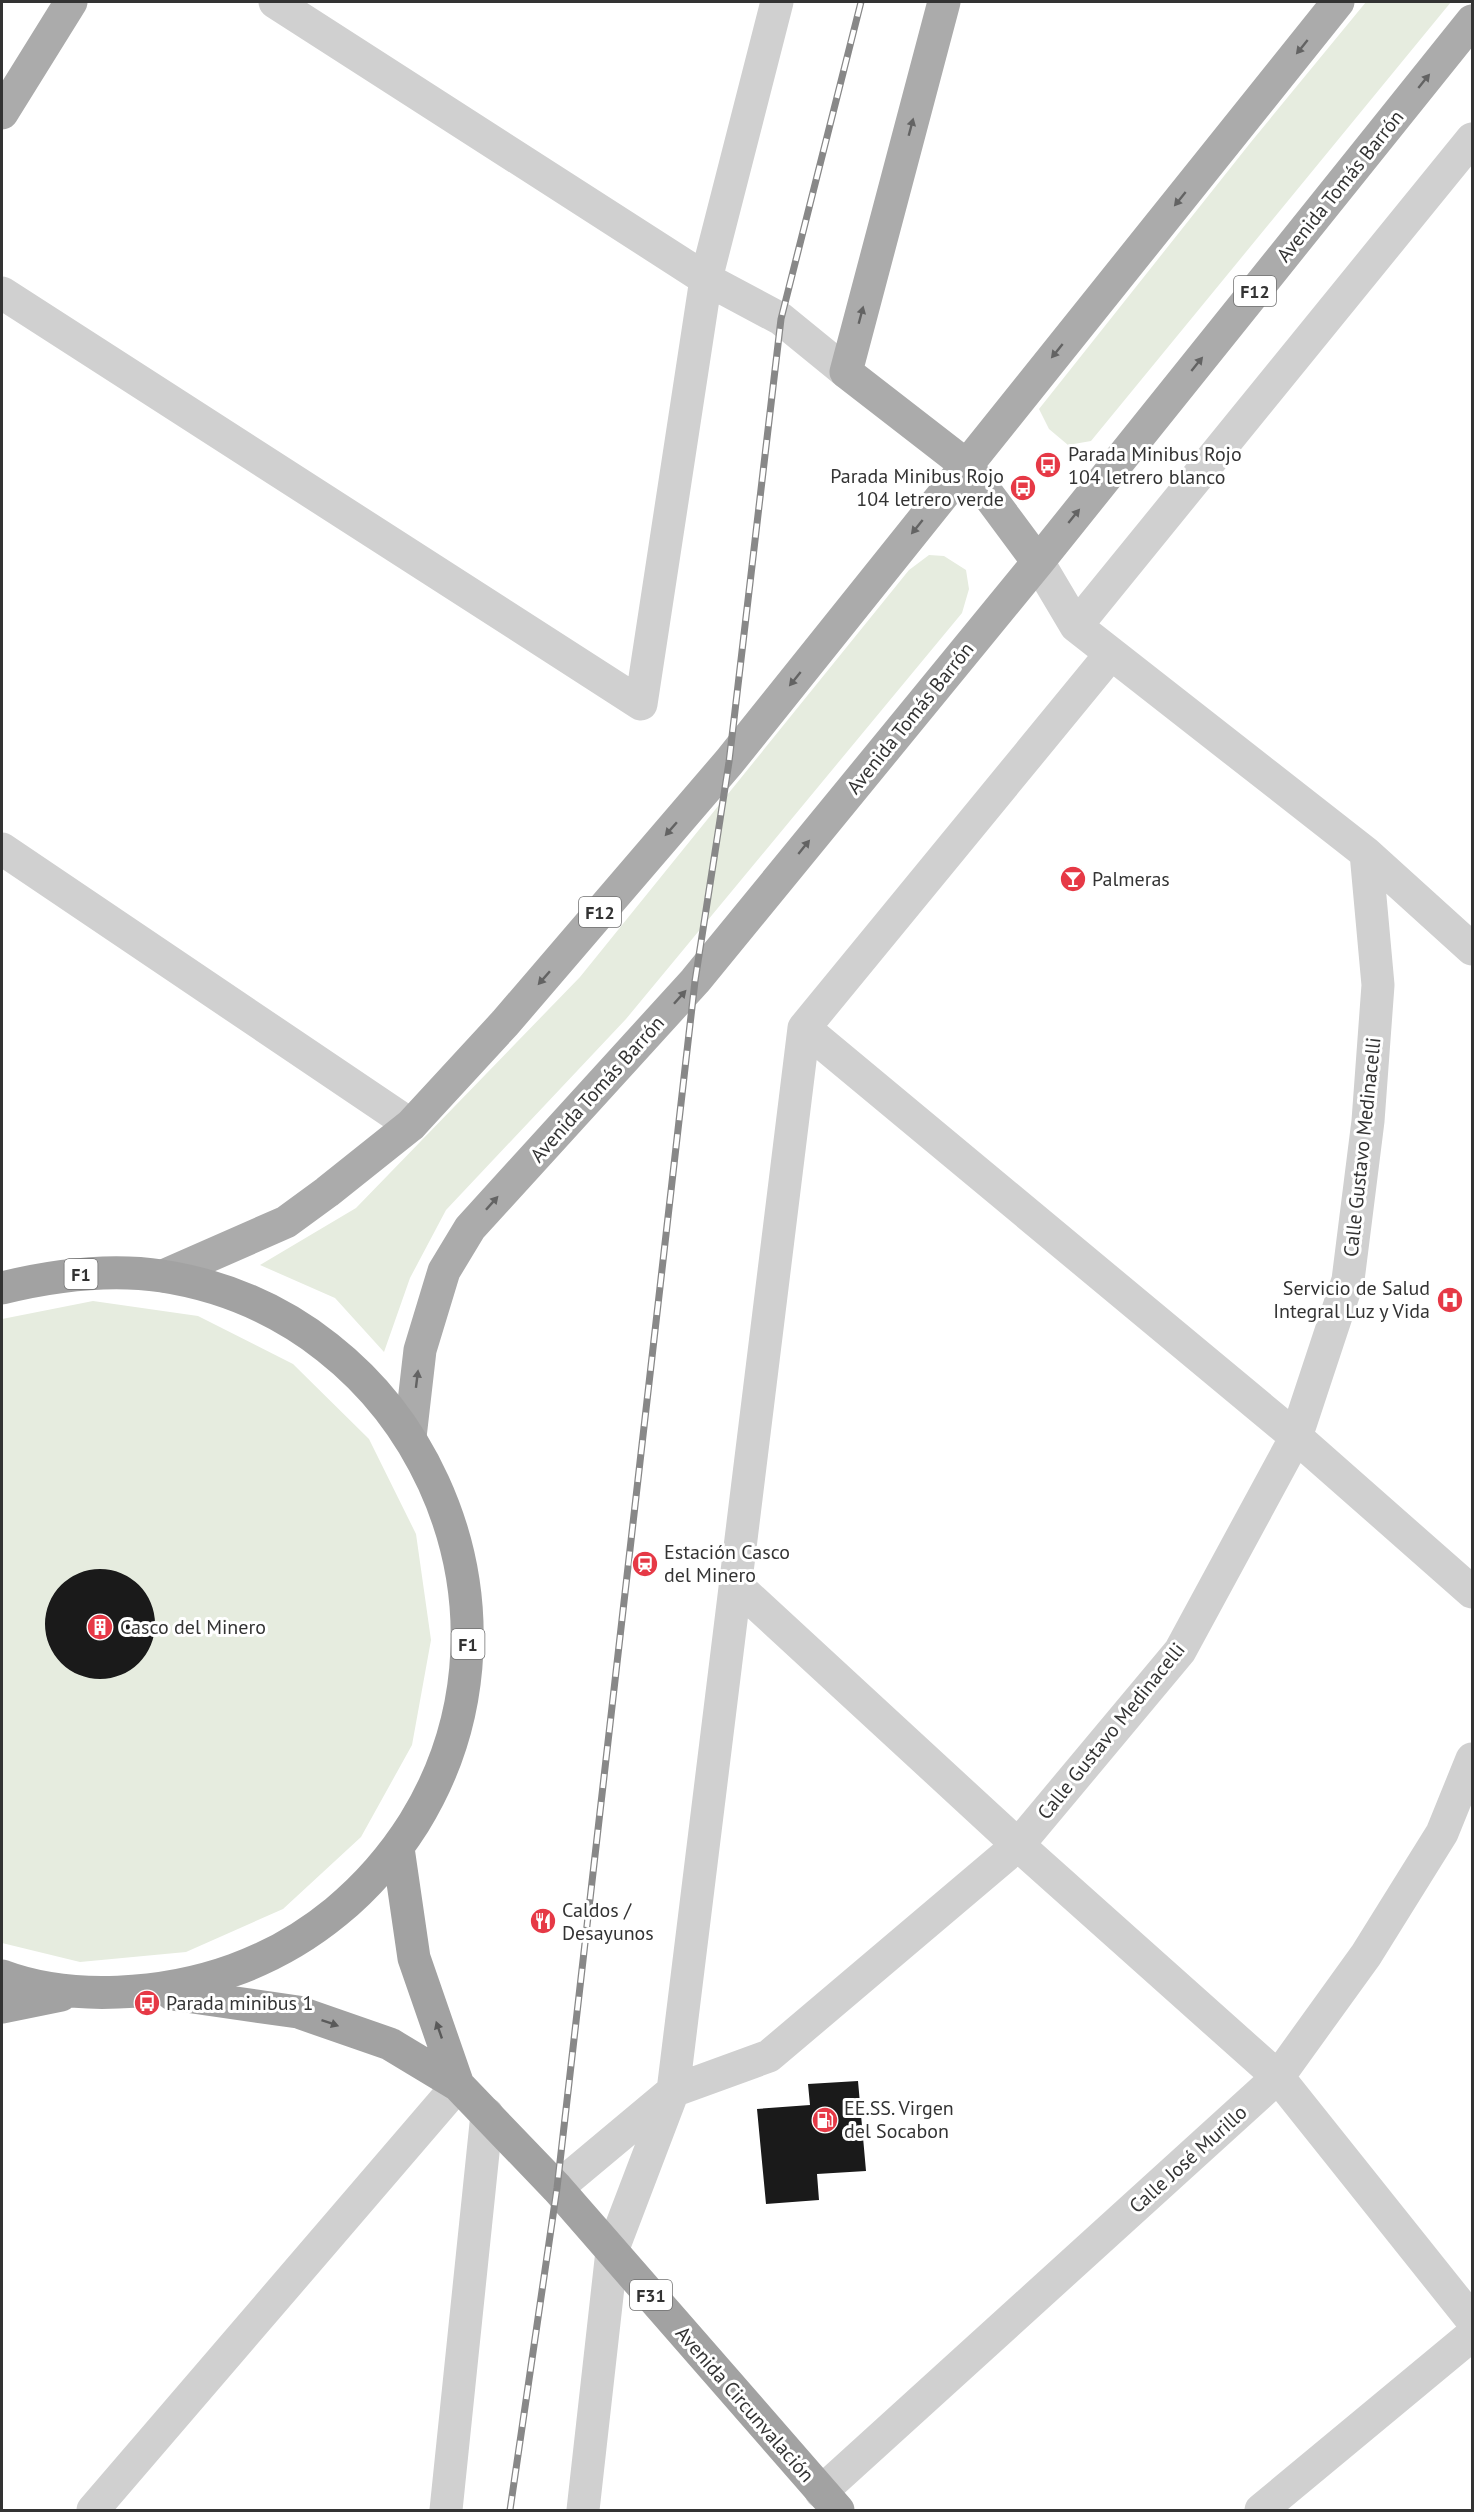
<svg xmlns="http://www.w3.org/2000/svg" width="1474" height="2512" font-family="'PT Sans',sans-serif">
<rect width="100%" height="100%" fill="#fff"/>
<path fill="#e6ecdf" d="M1366,2h85l-360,439 -23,4 -19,-16 -10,-20 212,-267z
M929,555l15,1 22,14 3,19 -7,24 -336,406 -180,191 -36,68 -26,74 -49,-54 -75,-33 96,-57 224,-231 329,-407z
M93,1301l105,15 95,48 76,75 47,95 15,106 -19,105 -51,92 -78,72 -97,43 -106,10 -78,-19v-624z"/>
<path fill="#1a1a1a" d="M45 1624a55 55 0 1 1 110 0a55 55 0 1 1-110 0Z
M858,2081l8,90 -49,3 2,26 -53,4 -9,-95 53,-4 -2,-21z"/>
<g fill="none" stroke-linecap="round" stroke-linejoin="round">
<path stroke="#d0d0d0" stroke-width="33" d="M275,2l431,277 75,40 65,53
M2,293l639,411 65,-425 71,-277
M1038,562l38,64 290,227 106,96
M1076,626l396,-487
M2,849l409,276
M804,1028l492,409 176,155
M737,1586l281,259 260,232 194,243
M557,2188l116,-97 96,-35 249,-211 162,-194 116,-214 52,-157 20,-159 10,-136 -12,-132
M821,2492l457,-415 88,-122 76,-122 30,-74
M93,2510l365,-425
M446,2510l41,-396
M583,2510l29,-259 61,-160 131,-1063 306,-373
M1261,2510l211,-175"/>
<path stroke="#ababab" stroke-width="33" d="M944,2l-98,370 120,93 72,97
M2,113l69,-111
M163,1276l123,-54 41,-30 84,-67 94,-102 224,-261 609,-760
M410,1437l10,-87 24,-79 26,-43 225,-247 343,-419 434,-541"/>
<path stroke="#a2a2a2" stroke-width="33" d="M2,1288c53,-13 106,-20 160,-12 254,39 386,330 252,547 -43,68 -105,120 -180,147 -69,25 -163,32 -232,6
M398,1848l16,110 44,127
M172,1994l126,18 92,32 68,41 99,103 281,322
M2,2007l59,-12"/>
<g stroke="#888" stroke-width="7">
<path id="rail" d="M510,2510l47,-322 138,-1207 34,-219 52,-443 80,-317"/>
</g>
<use href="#rail" stroke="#fff" stroke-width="4.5" stroke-dasharray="14" stroke-linecap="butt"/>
</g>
<defs><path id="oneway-solid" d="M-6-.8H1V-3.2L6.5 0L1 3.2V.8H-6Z" transform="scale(1.5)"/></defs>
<g fill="#636363">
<use href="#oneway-solid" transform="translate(1302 47) rotate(129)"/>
<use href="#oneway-solid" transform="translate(1424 81) rotate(-51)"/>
<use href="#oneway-solid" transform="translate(911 127) rotate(-75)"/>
<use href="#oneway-solid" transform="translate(1180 199) rotate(129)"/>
<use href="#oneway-solid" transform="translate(861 315) rotate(-75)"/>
<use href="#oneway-solid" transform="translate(1057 351) rotate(129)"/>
<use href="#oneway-solid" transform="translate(1197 364) rotate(-51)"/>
<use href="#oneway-solid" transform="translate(1074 516) rotate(-51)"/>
<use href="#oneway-solid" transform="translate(917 527) rotate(129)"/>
<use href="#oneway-solid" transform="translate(795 679) rotate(129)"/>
<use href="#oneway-solid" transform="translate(671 829) rotate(131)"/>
<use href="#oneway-solid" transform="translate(804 847) rotate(-51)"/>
<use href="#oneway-solid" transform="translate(544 978) rotate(131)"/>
<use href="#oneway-solid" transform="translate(680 997) rotate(-48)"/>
<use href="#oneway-solid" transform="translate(492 1203) rotate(-48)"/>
<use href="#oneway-solid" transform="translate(417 1379) rotate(-83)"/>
</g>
<g fill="#5a5a5a">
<use href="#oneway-solid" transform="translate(330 2023) rotate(19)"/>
<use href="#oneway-solid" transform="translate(439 2030) rotate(-109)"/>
</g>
<defs>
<g id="bus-disc" transform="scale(1.35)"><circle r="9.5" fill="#e63946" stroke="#fff"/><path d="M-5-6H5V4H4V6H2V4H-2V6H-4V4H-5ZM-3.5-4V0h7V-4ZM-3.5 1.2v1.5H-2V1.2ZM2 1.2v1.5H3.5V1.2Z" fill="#fff"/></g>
<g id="bar-disc" transform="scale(1.35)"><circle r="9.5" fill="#e63946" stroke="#fff"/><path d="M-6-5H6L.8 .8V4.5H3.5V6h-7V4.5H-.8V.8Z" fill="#fff"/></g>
<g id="hospital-disc" transform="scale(1.35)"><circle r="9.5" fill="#e63946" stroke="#fff"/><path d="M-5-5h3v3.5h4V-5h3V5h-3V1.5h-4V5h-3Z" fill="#fff"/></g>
<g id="station-disc" transform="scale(1.35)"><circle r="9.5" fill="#e63946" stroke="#fff"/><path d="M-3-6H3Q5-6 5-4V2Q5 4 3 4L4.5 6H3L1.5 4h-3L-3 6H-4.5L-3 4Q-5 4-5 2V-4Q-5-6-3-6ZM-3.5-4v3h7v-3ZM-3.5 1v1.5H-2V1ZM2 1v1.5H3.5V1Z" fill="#fff"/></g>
<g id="building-disc" transform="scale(1.35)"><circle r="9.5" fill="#e63946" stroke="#fff"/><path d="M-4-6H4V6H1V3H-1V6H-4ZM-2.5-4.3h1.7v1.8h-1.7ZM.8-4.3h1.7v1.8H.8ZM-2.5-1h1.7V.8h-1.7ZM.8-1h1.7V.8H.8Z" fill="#fff"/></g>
<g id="restaurant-disc" transform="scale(1.35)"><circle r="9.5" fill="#e63946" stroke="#fff"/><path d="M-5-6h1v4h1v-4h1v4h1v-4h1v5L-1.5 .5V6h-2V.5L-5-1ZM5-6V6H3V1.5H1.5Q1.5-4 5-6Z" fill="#fff"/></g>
<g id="fuel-disc" transform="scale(1.35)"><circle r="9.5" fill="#e63946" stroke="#fff"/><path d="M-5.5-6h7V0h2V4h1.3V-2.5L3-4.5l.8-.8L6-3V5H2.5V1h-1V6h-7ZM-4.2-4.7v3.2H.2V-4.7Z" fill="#fff"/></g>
</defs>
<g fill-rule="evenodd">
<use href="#bus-disc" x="1048" y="465"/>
<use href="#bus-disc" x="1023" y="488"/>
<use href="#bar-disc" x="1073" y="879"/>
<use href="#hospital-disc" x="1450" y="1300"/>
<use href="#station-disc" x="645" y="1564"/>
<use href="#building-disc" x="100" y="1627"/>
<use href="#restaurant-disc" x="543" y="1921"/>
<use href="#bus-disc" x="147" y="2003"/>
<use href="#fuel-disc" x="825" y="2120"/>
</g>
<g text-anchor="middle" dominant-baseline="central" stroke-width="6" stroke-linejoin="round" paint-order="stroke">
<g fill="#fff" stroke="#707070" stroke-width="1.5">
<rect x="1234" y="276" width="42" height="30" rx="4.5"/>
<rect x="579" y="897" width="42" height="30" rx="4.5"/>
<rect x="64.5" y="1259" width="33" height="30" rx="4.5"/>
<rect x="451.5" y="1629" width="33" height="30" rx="4.5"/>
<rect x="630" y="2280" width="42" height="30" rx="4.5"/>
</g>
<g font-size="18" font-weight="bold" fill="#333">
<text x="1255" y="291">F12</text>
<text x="600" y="912">F12</text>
<text x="81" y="1274">F1</text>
<text x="468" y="1644">F1</text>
<text x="651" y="2295">F31</text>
</g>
<g font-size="20" fill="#333" stroke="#fff">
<text transform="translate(1340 186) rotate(-51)">Avenida Tomás Barrón</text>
<text transform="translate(910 718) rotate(-51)">Avenida Tomás Barrón</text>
<text transform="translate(597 1089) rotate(-48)">Avenida Tomás Barrón</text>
<text transform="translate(1362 1147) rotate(-84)">Calle Gustavo Medinacelli</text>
<text transform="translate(1111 1731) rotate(-51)">Calle Gustavo Medinacelli</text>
<text transform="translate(1188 2159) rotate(-42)">Calle José Murillo</text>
<text transform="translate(745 2404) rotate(49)">Avenida Circunvalación</text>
</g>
<g font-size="20" fill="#333" stroke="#fff" text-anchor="start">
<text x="1068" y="454">Parada Minibus Rojo<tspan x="1068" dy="23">104 letrero blanco</tspan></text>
<text x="1004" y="476" text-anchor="end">Parada Minibus Rojo<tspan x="1004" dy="23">104 letrero verde</tspan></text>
<text x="1092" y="879">Palmeras</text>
<text x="1430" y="1288" text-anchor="end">Servicio de Salud<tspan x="1430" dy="23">Integral Luz y Vida</tspan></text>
<text x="664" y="1552">Estación Casco<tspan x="664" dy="23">del Minero</tspan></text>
<text x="120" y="1627">Casco del Minero</text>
<text x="562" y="1910">Caldos /<tspan x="562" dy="23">Desayunos</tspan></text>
<text x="166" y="2003">Parada minibus 1</text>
<text x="844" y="2108">EE.SS. Virgen<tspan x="844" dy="23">del Socabon</tspan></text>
</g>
</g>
<rect width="1474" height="2512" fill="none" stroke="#333333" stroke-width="6"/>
</svg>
